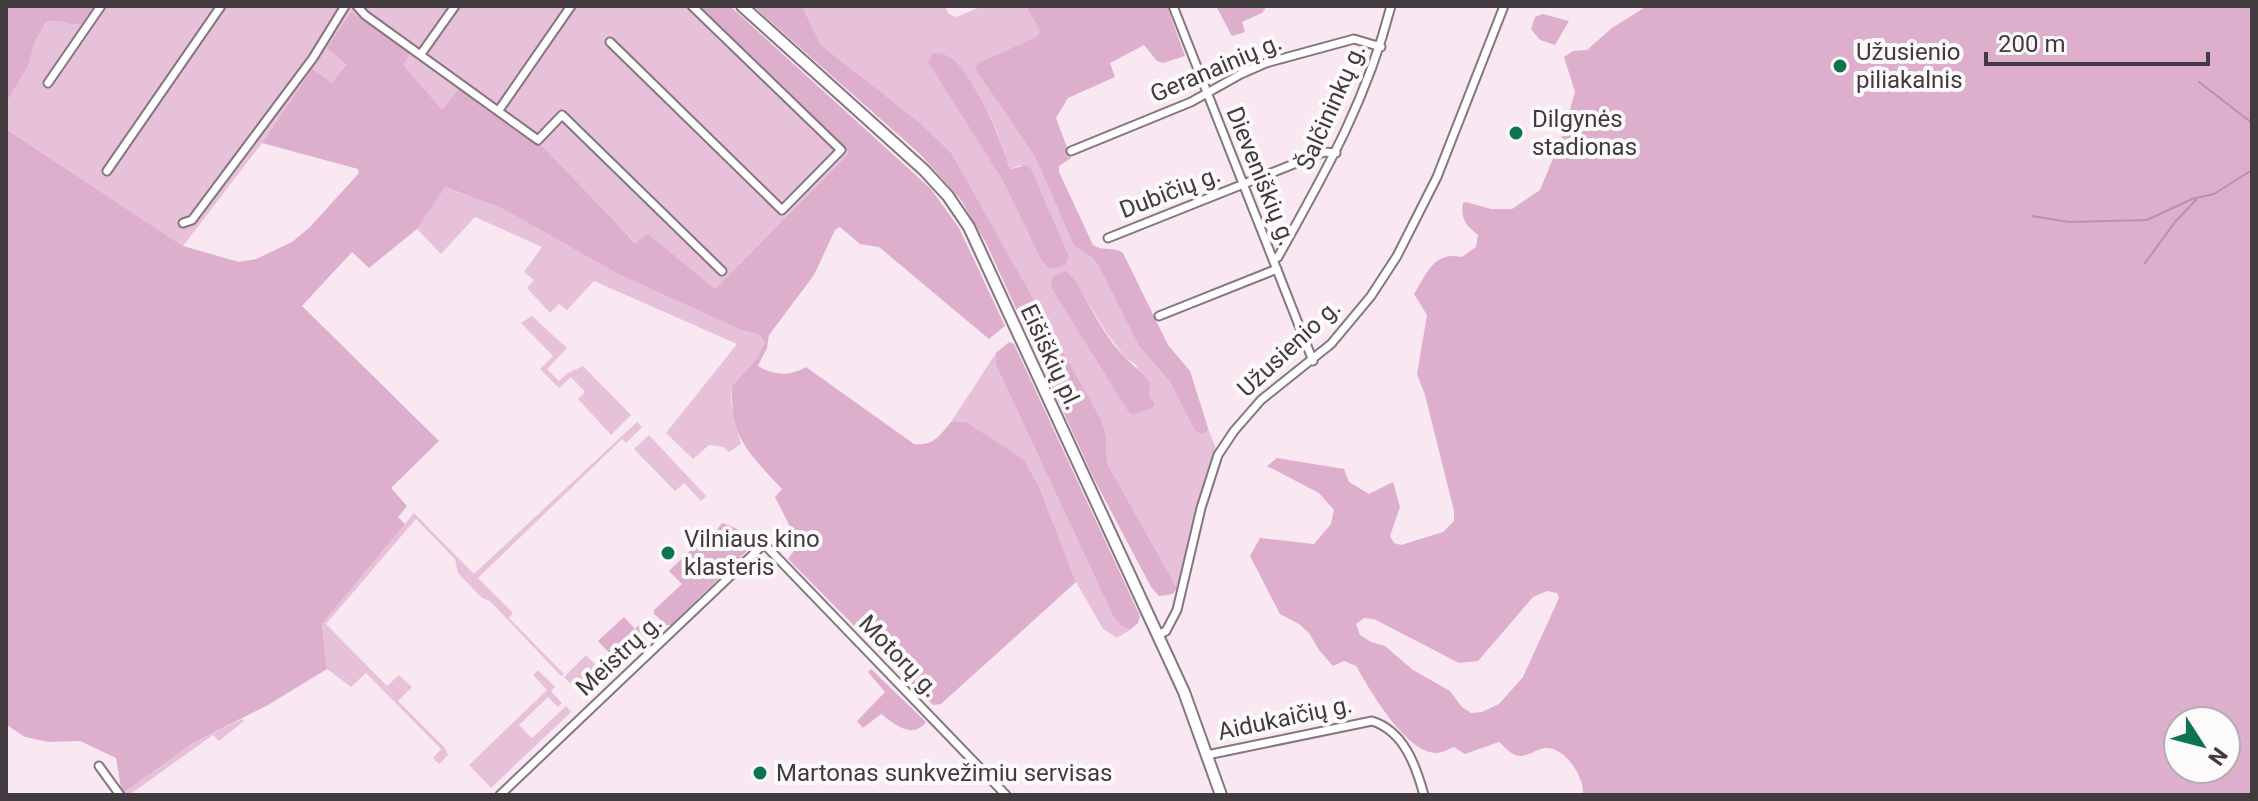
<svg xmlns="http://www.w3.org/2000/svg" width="2258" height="801" font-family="Roboto,sans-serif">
<rect width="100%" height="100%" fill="#f9e8f2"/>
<path fill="#e7c1d9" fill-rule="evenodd" d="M96,6h601l152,147 -135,137 -66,-56 -12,9 -31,-30 -145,-125 -18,23 -40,-46 8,-13 -64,11 -14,21 -20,-14 -50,73 -79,103 -177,-117v-26l22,-37 7,-24 11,-20c13,-4 24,5 37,2z
M802,6h143l4,8 7,3 27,-11h43l14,26 -4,5 -58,26 1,12 56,82 39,89 19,12 5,7 41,81 31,36 25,49 12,1 1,-4 8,21 -13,35 -26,104 -70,-125 -1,-27 -4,-15 -70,-123 -117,-179 -94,-74zM956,62c20,32 46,66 51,104l3,3 11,-4 20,95 -39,-81zM1070,273l36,59 19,25 11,8 13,30 -20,18 -31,-53z
M444,187l59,22 115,65 123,56 19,5 6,8 -8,14 -26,29 -1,17 10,41 -12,8 -6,-5 -14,-2 -16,14 -27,-26 71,-89 -143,-63 -27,29 -8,-6 -9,9 -23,-25 7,-8 -10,-8 18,-25 -67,-30 -34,37 -24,-25z
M532,316l35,32 -20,21 12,12 9,-8 15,-7 48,49 -20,20 -33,-36 7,-7 -14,-15 -12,11 -19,-19 13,-13 -32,-33z
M996,353v12l117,251 8,10 9,4 -13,8 -14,-9 -27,-47 -36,-93 -74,-67h-15z
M637,422l5,5 -16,16 -4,-4 -144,139 35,35 -4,5 55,56 -3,2 -71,-75 -8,-3 -24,-25 -3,-14 -39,-40 -90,105 61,62 12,-11 13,12 -14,14 47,47 3,7 -9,9 -6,-6 8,-9 -75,-76 -15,14 -24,-18 -5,-45 92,-111 60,61z
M649,435l57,61 -5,5 -17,-18 -9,8 -41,-42z
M586,655l22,22 -22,22 -22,-22z
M538,670l17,17 -4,4 11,12 -4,4 -10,-10 -29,28 13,13 34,-32 5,6 -80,76 -22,-23 78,-75 -14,-15z
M242,719l2,2 -25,20 -6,-6 -84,60 -7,-1 71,-51z"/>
<path fill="#deafcd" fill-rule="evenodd" d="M6,6h90l-13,18c-13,3 -23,-6 -37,-2l-11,20 -7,24 -22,37z
M697,6h33l201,183 28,39 46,98 -16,13 -110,-92 -19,-3 -20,-17 -5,3 -21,45 -45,60 -2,13 -9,18c16,10 33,10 48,1l108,77c20,2 25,-8 37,-22h15l58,38 16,29 36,93 -135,122 -8,1 -145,-146 11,-15 -24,-47 7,-8c-33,-36 -52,-50 -50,-103l26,-29 7,-14 -5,-8 -19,-5 -123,-56 -115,-65 -58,-22 -28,42 -48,39 -17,-16 -50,54 137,135 -48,47 16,18 -9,11 7,7 -83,100 5,45 -59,36 -75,38 -71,51 -6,-36 -36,-17 -31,1 -24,-5 -18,-12 -1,-596 177,117 56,16 17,-3 36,-17 17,-14 50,-55 -1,-4 -96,-26 50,-74 20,14 14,-19 -19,-16 24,-36 60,40 -8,13 39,45 18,-23 83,60 92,96 13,-9 67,55 134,-136z
M753,6h49l19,39 94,74 36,34 151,268 4,15 1,27 70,125 -4,6 -14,2 -8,-9 -58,-110 -107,-234 -25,-43 -40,-45z
M1026,6h141l18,50 -22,7 -6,-2 -13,-16 -34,18 5,14 -47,21 -12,20 15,40 -12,8v6l34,73c10,7 21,1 30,8l45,92 22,26 18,57 -1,4 -5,2 -7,-3 -25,-49 -31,-36 -41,-81 -5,-7 -19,-12 -39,-89 -60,-88 3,-6 58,-26 4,-5z
M1216,6h48l1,3 -3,4 -20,9 3,10 -13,4z
M1647,6h605v789h-669c2,-17 -18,-49 -38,-47 -8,1 -16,8 -25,8 -8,0 -15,-9 -21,-14l-34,12 -11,-7c-5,2 -12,6 -18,6 -31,-1 -66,-63 -80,-87l-12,-5 -11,5 -14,-16 -10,-17 -10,-9 -19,-10 -30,-58 10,-18 54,6 17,-20 3,-14 -15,-17 -52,-27 10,-8 67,11 5,13 20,12 24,-12 7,25 -10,29 4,7 7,2 42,-13 11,-11v-10l-29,-116 -8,-21 10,-59 -13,-21c13,-21 20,-43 48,-37l14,-10 2,-12c-12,-10 -18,-16 -15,-32l3,-1 25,7h21l28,-19 23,-56 12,-42 -11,-35 9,-6 14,-1 25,-22zM1547,591l10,2 2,5 -36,79 -24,27 -17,8 -11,1 -9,-6 -12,-16 -37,-21 -28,-24 -14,-4 -11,-7 -4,-11 8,-6 10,1 85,44 19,-2 55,-64zM2178,721h48v48h-48z
M1543,14l26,7 -14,24 -15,-5 -9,-11 4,-12z
M933,53c9,0 17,3 23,9 19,21 47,77 52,104l3,3 15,-4 5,4 38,88 -4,8 -15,4 -9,-9 -39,-81 -74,-117z
M1065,271l8,6c16,26 30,58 51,79 9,10 18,16 26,27l-1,12 6,9 -3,4 -19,7 -4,-2 -78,-126 2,-10z
M1009,342l5,2 126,272 -2,7 -8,7 -9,-4 -8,-10 -117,-251v-12z
M722,523c12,4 27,10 29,24l-80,78h-5l-12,-11v-4l28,-26 -13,-13 38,-37h7z
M624,617l11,12 13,-12 8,8 -37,38 -21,-22z
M871,669l55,53c-14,18 -32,2 -45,-8l-18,14 -6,-7 28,-29 -17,-20z"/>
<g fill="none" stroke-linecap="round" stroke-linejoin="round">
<path stroke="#bd8fad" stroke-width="2" d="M2199,82l53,41
M2032,216l37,6 78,-2 45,-21 22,-5 38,-24
M2145,263l30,-41 21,-22"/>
<g stroke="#85767f" stroke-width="11">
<path id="minor" d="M357,6l8,9 173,125 24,-25 160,156
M1173,6l140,355
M610,42l172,168 59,-60 -149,-144
M421,54l34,-48
M48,83l53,-77
M499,110l72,-104
M1071,151l120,-49 50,-28 25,-11 88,-24 27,8
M107,171l114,-165
M183,223l9,-3 121,-162 32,-52
M1108,238l216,-86 12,1
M1273,260l5,-3c48,-86 88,-155 113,-251
M1159,316l118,-47
M1158,635l8,-4 11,-21 24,-102 17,-53 16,-24 27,-31 70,-56 40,-48 26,-40 40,-79 67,-171
M1207,755l165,-34c32,10 44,45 52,74
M99,766l21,29
M500,795l264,-251 242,251"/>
</g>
<g stroke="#85767f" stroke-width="14">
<path id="primary" d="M742,6l182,164 24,26 21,31 215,465 37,103"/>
</g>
<use href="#minor" stroke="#fff" stroke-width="7"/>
<use href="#primary" stroke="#fff" stroke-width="10"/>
</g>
<g fill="#0d754d" stroke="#fdfafc" stroke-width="3">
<circle cx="1840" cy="66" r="8"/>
<circle cx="1516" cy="133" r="8"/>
<circle cx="668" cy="553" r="8"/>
<circle cx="760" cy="773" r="8"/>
</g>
<g text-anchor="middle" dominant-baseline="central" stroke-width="8" stroke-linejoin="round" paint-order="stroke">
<g font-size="24" fill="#413b3f" stroke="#fdfafc" text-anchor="start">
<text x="1856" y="52">Užusienio<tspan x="1856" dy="28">piliakalnis</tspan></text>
<text x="1532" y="119">Dilgynės<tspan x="1532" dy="28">stadionas</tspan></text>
<text x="684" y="539">Vilniaus kino<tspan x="684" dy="28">klasteris</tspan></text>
<text x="776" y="773">Martonas sunkvežimiu servisas</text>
</g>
<g font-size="24" fill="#413b3f" stroke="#fdfafc">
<text transform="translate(1216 68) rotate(-23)">Geranainių g.</text>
<text transform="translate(1331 107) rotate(-66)">Šalčininkų g.</text>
<text transform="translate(1261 176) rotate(68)">Dieveniškių g.</text>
<text transform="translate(1170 192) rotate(-21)">Dubičių g.</text>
<text transform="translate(1289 348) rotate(-43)">Užusienio g.</text>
<text transform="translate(1051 357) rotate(65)">Eišiškių pl.</text>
<text transform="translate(619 655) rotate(-43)">Meistrų g.</text>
<text transform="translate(899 656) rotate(46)">Motorų g.</text>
<text transform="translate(1285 718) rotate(-12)">Aidukaičių g.</text>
</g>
</g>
<rect width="2258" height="801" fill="none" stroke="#413b3f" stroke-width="16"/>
<g transform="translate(2202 745) rotate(126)"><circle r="38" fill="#fdfafc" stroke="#b2aeb0" stroke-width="2"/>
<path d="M0-6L14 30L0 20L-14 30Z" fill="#0d754d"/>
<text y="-12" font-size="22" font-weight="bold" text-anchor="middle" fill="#413b3f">N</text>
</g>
<path d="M1986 52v12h222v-12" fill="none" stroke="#413b3f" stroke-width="4"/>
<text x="1998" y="52" font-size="24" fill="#413b3f" stroke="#fdfafc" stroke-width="6" paint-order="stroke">200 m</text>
</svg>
